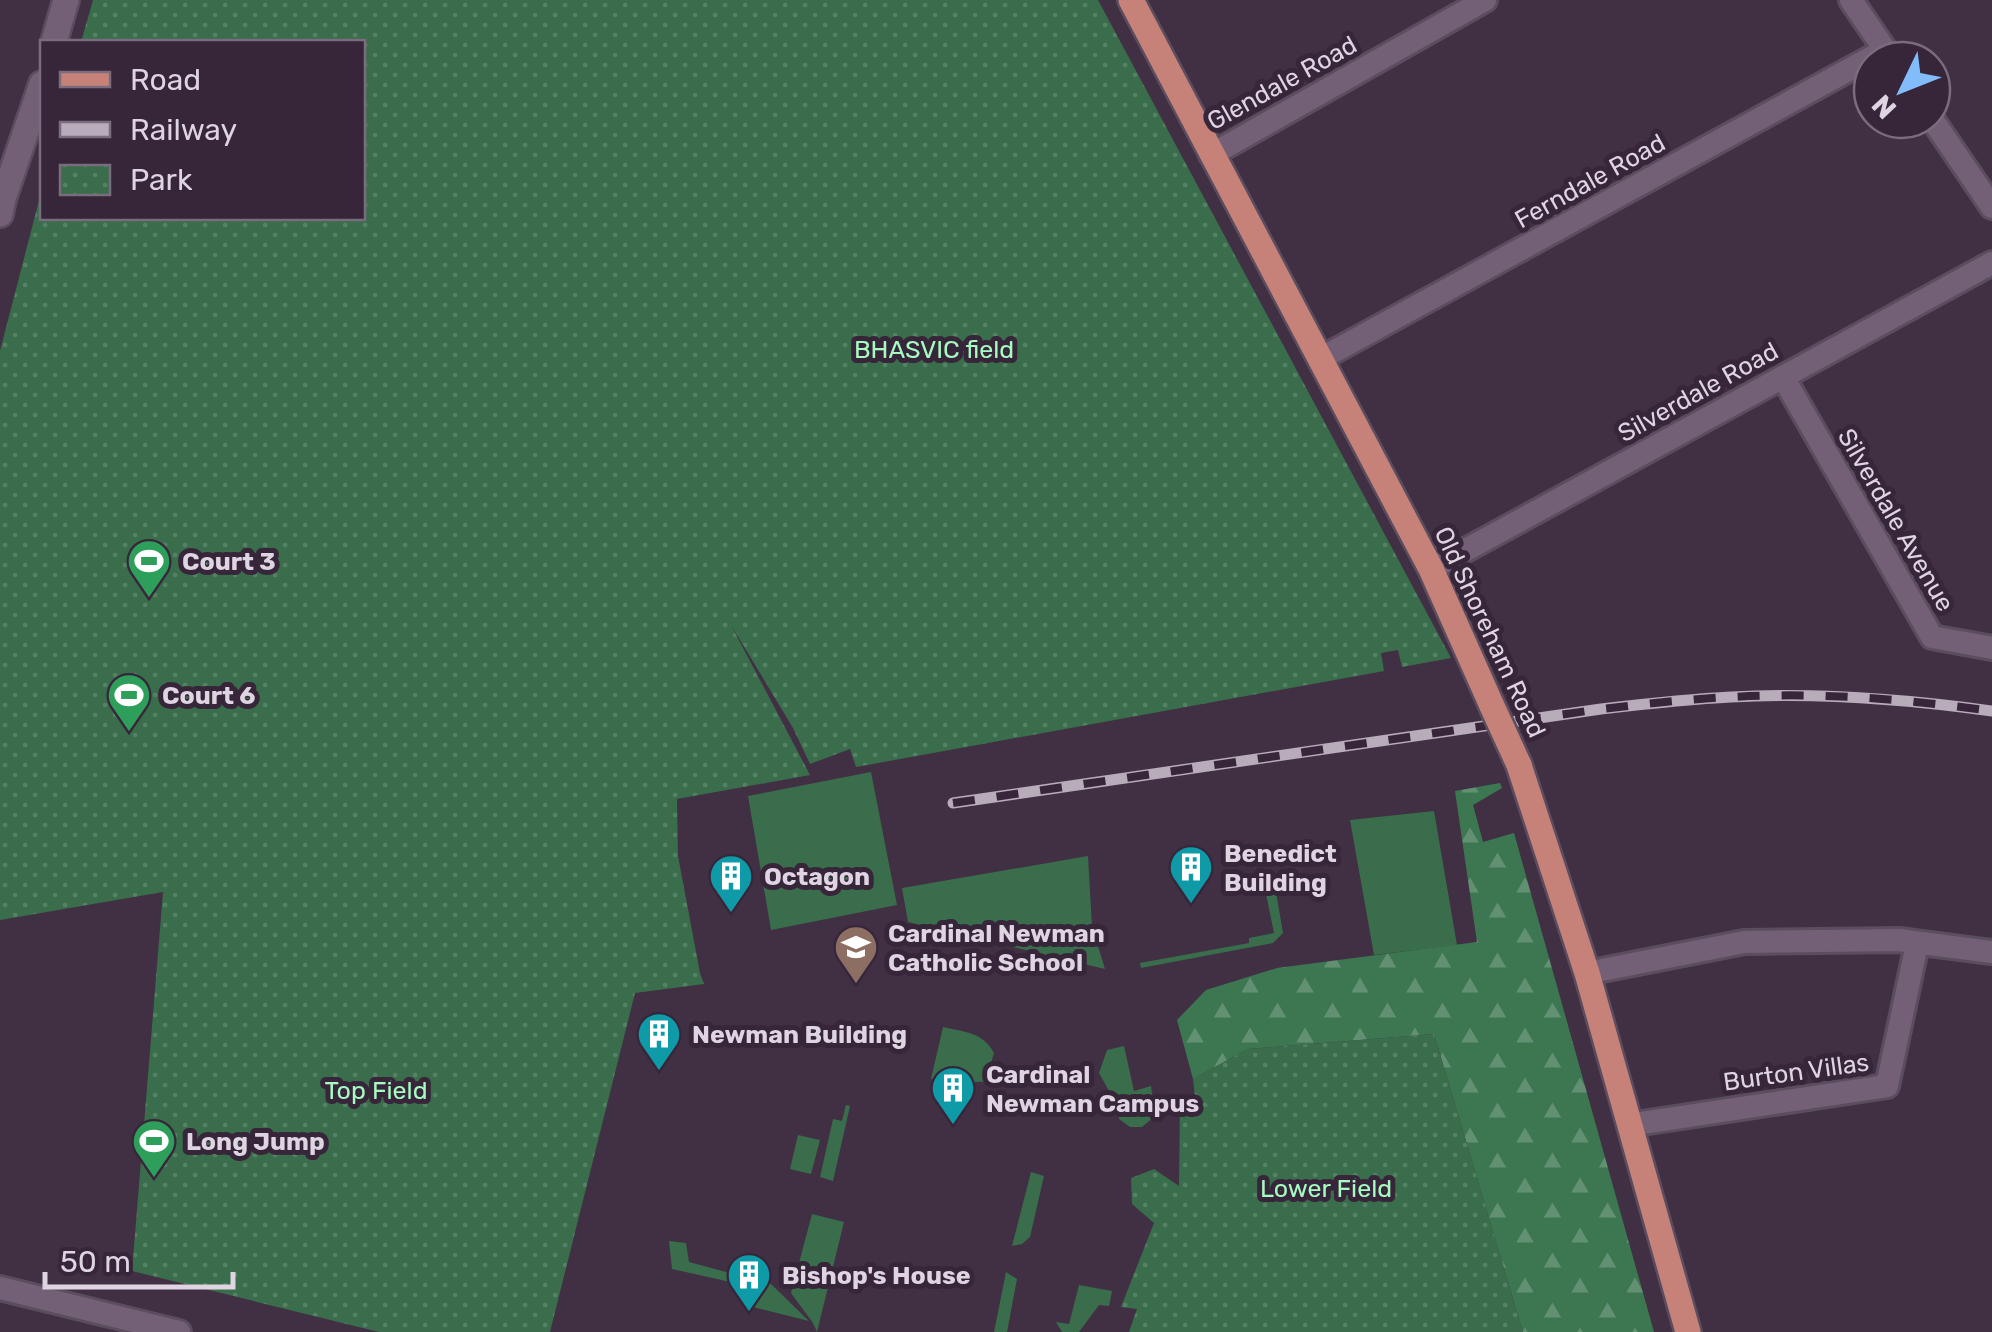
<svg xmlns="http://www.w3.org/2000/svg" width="1992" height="1332" font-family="Rubik,sans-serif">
<defs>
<pattern id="forest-firs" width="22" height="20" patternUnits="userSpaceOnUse" patternTransform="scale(2.5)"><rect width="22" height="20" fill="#3d7751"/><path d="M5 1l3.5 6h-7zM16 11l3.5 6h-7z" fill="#629072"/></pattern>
<pattern id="park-dots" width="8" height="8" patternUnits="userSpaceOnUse" patternTransform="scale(2.5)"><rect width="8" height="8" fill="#396d4b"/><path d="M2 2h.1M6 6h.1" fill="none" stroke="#558165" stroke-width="1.8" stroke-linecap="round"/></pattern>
</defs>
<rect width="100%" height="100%" fill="#413044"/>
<path fill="#396d4b" d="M871,772l26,133 -126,25 -23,-134z
M1434,811l23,134 -83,10 -24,-135z
M1088,856l4,71 13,42 -197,-47 -6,-34z
M1276,892l7,41 -10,10 -132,25 -1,-5 109,-20v-5l25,-5 -8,-39z
M943,1027c21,5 40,5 51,26l-9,29c-18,-1 -26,3 -40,13l2,-12 -16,-4z
M1124,1046l10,45 17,-5 4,30 -13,11h-12l-11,-8 -1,-12 -19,-34 8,-23z
M846,1105l4,1 -17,75 -13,-4 13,-58 9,2z
M798,1135l22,5 -9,34 -21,-5z
M1031,1172l13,4 -14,61 -8,7 -10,2z
M812,1214l32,8 -27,110 -4,-9 -22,-30z
M669,1241l17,2 3,19 82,22 38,37 -64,-16 -1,-20 -72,-16z
M1006,1272l11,7 -10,53h-13z
M1079,1285l33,6 -3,15 -10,-1 -20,27h-17l-6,-10 13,2z"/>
<path fill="url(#forest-firs)" d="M1500,783l2,5 -29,17 10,37 31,-9 140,499h-131l-89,-298 -186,15 -55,30 -16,-59 29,-30 71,-22 200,-26 -22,-151z"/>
<path fill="url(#park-dots)" d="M93,0h1005l353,658 -49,9 -4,-17 -17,3 3,18 -528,96 -6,-18 -40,15 -17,-36 -62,-103 79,150 -133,24 1,57 22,117 4,11 -69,9 -85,339h-171l-247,-61 31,-379 -163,28v-569l42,-162v29h320v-176h-281z
M1434,1034l89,298h-394l8,-23 -16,-2 33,-84 -22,-19 -1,-26 23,-9 25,17 1,-87 15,-2 -2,-18 55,-30z"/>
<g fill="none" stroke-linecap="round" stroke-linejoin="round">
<g stroke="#5b4d5e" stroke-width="28">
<path id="street" d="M1851,0l41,60
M1932,119l60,88
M1211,155l274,-155
M1322,358l563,-308
M1783,377l149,260 60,11
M1431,569l561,-306
M1587,973l157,-31 155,-2 93,12
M1629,1125l258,-39 30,-142
M0,1288l179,44"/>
</g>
<g stroke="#5b4d5e" stroke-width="30">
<path id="secondary" d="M54,42l12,-42
M0,214l3,-15 39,-115"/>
</g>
<g stroke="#5b4d5e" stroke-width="30">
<path id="primary" d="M1131,0l300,569 61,137
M1519,765l68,208 101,359"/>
</g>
<use href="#street" stroke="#736077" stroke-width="22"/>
<use href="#secondary" stroke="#736077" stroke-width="25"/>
<use href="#primary" stroke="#c68279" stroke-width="25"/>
<g stroke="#b8abba" stroke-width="11">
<path id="rail" d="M953,803l648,-94c43,-5 87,-10 130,-12 88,-5 175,2 261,14"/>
</g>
<use href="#rail" stroke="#37263a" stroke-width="8" stroke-dasharray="22" stroke-linecap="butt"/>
<g stroke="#5b4d5e" stroke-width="30" stroke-linecap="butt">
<path id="primary-bridge" d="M1492,706l27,59"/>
</g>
<use href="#primary-bridge" stroke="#c68279" stroke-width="25"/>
</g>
<defs>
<g id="stadium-pin" transform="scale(2.25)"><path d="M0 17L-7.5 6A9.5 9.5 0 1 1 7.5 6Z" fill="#2e9e5b" stroke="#37263a"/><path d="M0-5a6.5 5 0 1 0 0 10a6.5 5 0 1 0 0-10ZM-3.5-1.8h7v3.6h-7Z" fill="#fff"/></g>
<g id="building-pin" transform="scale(2.25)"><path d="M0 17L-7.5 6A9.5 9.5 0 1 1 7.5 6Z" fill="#0f9aa8" stroke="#37263a"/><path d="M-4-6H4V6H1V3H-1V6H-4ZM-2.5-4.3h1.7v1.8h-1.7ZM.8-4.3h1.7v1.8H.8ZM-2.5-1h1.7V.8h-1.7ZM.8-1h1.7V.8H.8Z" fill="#fff"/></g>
<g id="school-pin" transform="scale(2.25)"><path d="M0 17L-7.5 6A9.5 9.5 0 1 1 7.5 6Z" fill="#8d6e63" stroke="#37263a"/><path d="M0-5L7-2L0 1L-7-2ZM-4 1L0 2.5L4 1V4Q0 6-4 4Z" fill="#fff"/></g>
</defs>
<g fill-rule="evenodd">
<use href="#stadium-pin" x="149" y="561"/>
<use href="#stadium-pin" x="129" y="695"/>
<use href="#building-pin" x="1191" y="867"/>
<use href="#building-pin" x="731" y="876"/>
<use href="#school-pin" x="856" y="947"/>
<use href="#building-pin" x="659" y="1034"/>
<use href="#building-pin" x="953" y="1088"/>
<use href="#stadium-pin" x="154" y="1141"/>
<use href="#building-pin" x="749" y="1275"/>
</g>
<g text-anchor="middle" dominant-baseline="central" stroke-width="10" stroke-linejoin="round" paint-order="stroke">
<g font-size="25" fill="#dfd4e1" stroke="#37263a">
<text transform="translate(1282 83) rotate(-29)">Glendale Road</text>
<text transform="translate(1590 181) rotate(-29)">Ferndale Road</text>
<text transform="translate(1698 392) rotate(-29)">Silverdale Road</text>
<text transform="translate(1896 520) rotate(60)">Silverdale Avenue</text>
<text transform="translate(1490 632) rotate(65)">Old Shoreham Road</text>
<text transform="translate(1796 1072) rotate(-8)">Burton Villas</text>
</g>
<g font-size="25" fill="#a5fbc0" stroke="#37263a">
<text x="934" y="349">BHASVIC field</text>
<text x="376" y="1090">Top Field</text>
<text x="1326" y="1188">Lower Field</text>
</g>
<g font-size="25" font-weight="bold" fill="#dfd4e1" stroke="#37263a" text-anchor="start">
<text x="182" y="561">Court 3</text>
<text x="162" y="695">Court 6</text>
<text x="1224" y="853">Benedict<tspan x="1224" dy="29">Building</tspan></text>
<text x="764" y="876">Octagon</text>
<text x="888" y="933">Cardinal Newman<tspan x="888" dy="29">Catholic School</tspan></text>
<text x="692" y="1034">Newman Building</text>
<text x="986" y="1074">Cardinal<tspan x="986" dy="29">Newman Campus</tspan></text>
<text x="186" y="1141">Long Jump</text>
<text x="782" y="1275">Bishop's House</text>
</g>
</g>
<rect x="40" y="40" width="325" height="180" fill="#37263a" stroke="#7a6c7d" stroke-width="2.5"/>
<rect x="60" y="72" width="50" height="15" fill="#c68279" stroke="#7a6c7d" stroke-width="2.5"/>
<text x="130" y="90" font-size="30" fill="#dfd4e1">Road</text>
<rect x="60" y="122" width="50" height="15" fill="#b8abba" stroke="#7a6c7d" stroke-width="2.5"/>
<text x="130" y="140" font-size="30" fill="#dfd4e1">Railway</text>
<rect x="60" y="165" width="50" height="30" fill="url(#park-dots)" stroke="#7a6c7d" stroke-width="2.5"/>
<text x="130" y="190" font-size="30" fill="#dfd4e1">Park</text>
<g transform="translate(1902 90) rotate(227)"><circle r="48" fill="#37263a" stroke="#7a6c7d" stroke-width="2.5"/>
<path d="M0-8L18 38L0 25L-18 38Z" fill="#82bcfa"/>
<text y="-15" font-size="28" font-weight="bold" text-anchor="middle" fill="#dfd4e1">N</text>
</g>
<path d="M45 1272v15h188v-15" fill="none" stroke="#dfd4e1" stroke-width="5"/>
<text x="60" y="1272" font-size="30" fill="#dfd4e1" stroke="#37263a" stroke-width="8" paint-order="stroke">50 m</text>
</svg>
